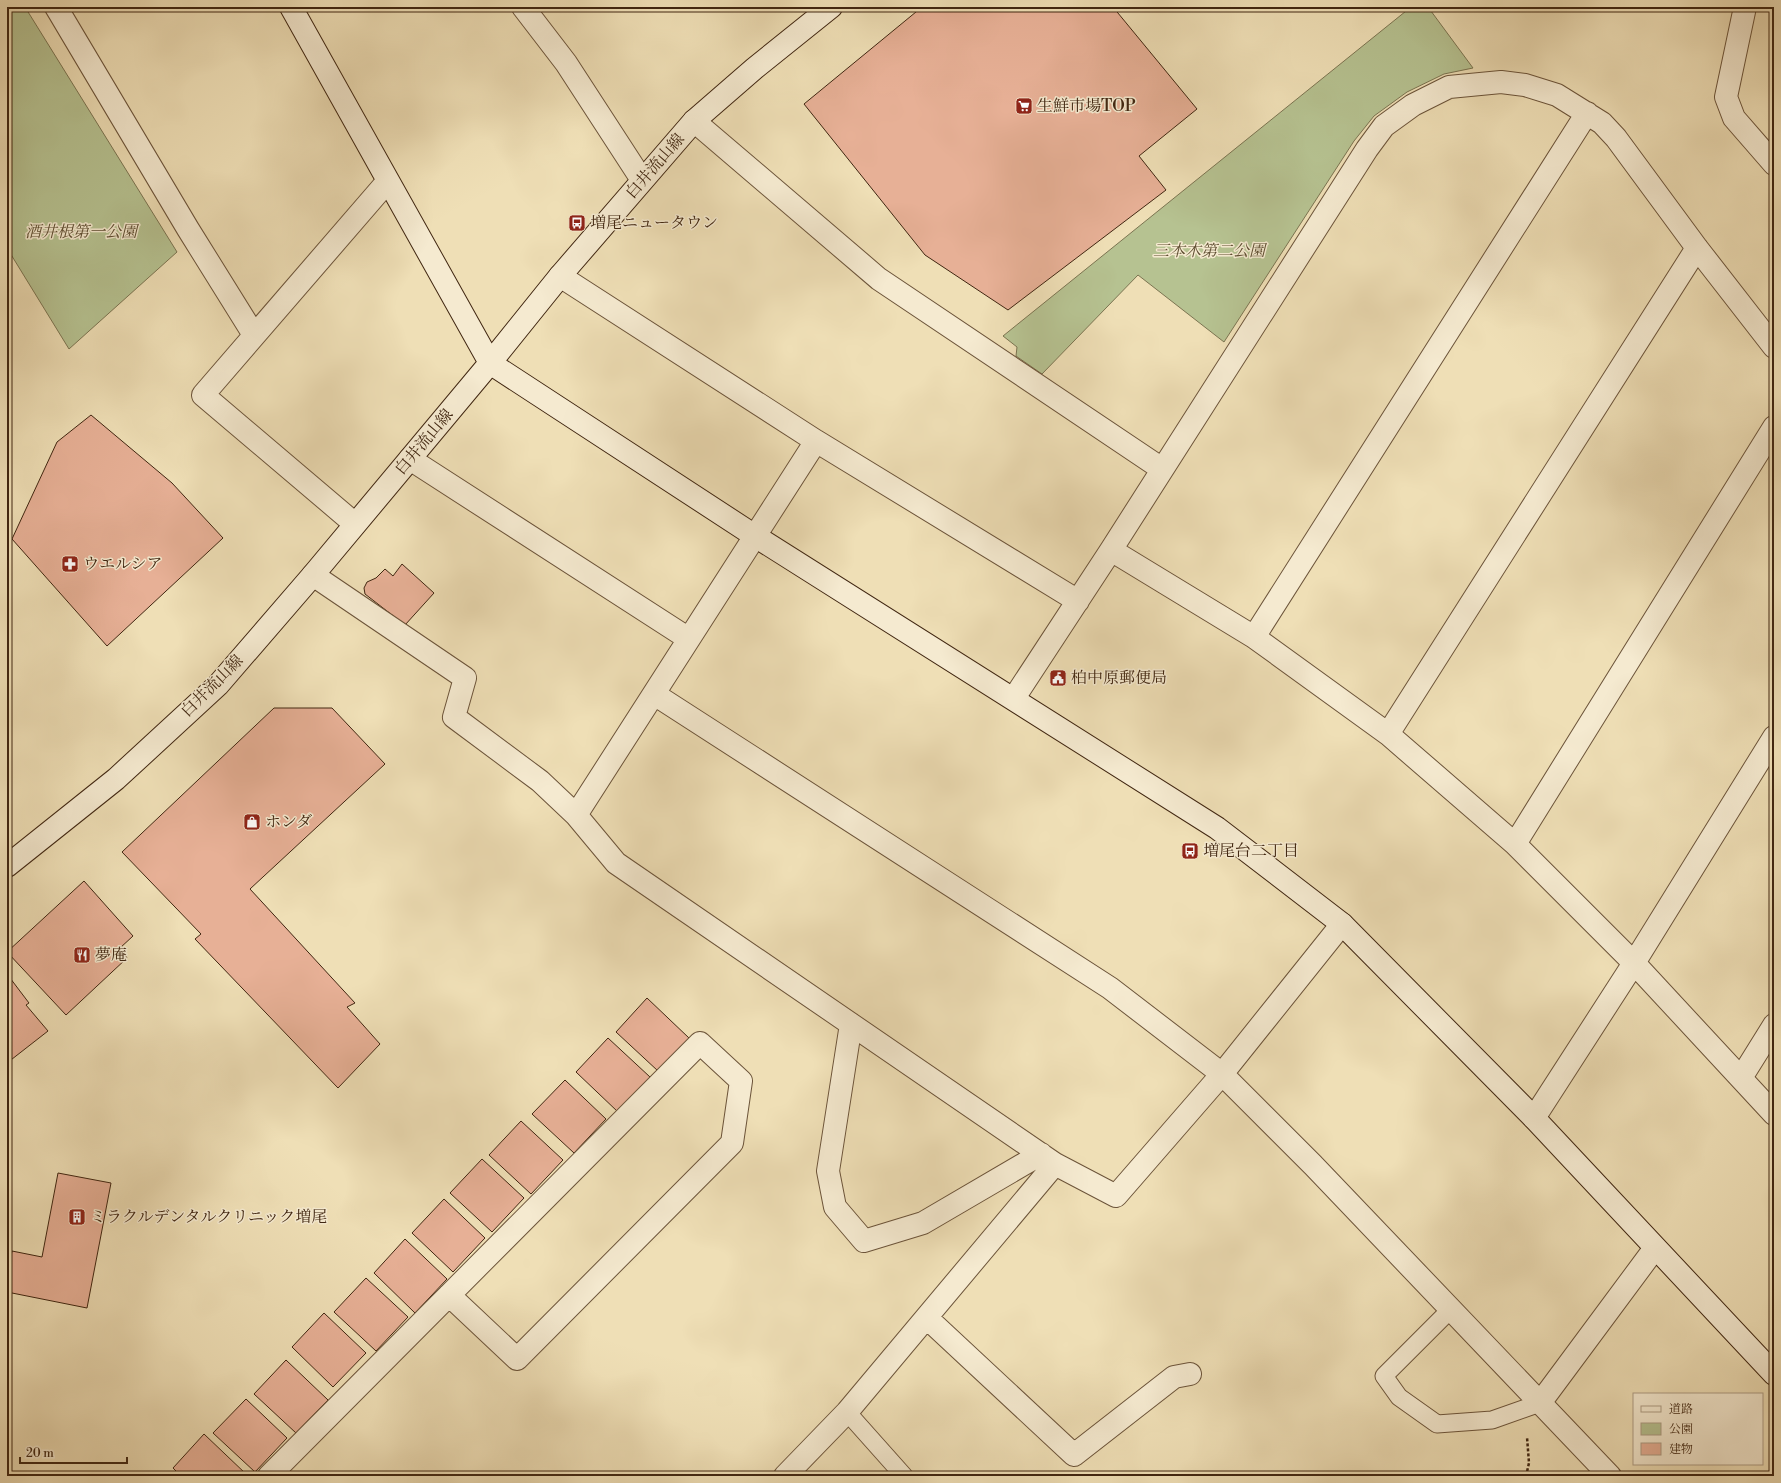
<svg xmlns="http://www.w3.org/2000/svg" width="1781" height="1483" font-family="'Libre Bodoni','Noto Serif JP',serif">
<rect width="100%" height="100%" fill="#efdfb6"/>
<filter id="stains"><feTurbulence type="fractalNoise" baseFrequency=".005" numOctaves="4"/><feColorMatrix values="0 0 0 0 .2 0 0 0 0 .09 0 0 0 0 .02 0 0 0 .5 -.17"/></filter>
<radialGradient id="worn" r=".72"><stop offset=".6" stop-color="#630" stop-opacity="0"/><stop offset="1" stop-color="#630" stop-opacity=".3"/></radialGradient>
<path fill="#b6c291" stroke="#7b7451" d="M7,7h18l152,245 -108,97 -62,-101z
M1411,7h17l45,61 -29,6 -37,18 -33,24 -20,25 -130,201 -86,-67 -96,99 -26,-18 1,-9 -14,-11z"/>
<path fill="#e7b096" stroke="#402611" d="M922,7h191l84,102 -58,47 27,34 -158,120 -83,-55 -121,-151z
M91,415l81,68 51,55 -116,108 -95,-107 45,-97z
M402,564l32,29 -29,32 -40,-31 -1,-6 3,-6 9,-4 9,-9 8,7z
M274,708h58l53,56 -135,125 105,114 -8,4 33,37 -42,44 -143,-149 6,-5 -79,-82z
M84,881l49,55 -13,12 7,10 -61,57 -59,-63z
M7,974l22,29 -3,2 22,26 -41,32z
M647,998l42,40 -31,33 -42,-39z
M608,1038l42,39 -32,35 -42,-40z
M565,1080l41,39 -32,34 -42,-39z
M521,1121l42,39 -32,34 -42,-39z
M482,1159l42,39 -32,34 -42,-39z
M58,1173l53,10 -24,125 -80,-16v-13l5,-28 30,6z
M444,1199l41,39 -32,34 -41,-39z
M405,1239l42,40 -32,34 -41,-40z
M366,1278l42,39 -32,34 -42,-39z
M324,1313l42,40 -33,34 -41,-40z
M286,1360l42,40 -32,33 -42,-39z
M246,1399l41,39 -32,34 -42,-39z
M204,1434l42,40 -2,2h-63l-8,-8z"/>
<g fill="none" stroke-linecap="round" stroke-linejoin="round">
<g stroke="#6c543a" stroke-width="19">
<path id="lane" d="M1451,1309l-67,67 15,21 38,27 55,-4 48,-17
M847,1412l57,64"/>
</g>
<g stroke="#6c543a" stroke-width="24">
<path id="street" d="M56,7l132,222 66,106
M523,7l43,56 76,117
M1745,7l-19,90 8,21 40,46
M694,121l185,158 283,190
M560,276l256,165 262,160
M410,459l279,180
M355,524l-152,-129 184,-213
M1111,550l143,87 134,97 127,110 119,119 140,151
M313,575l152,103 -11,39 86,64 36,34 40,48 439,301 61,32 106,-122 120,-150
M1254,637l333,-524
M654,694l456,294 112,86 91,91 297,311
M1014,698l97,-148 256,-401 17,-23 29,-21 36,-18 52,-5 24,3 32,10 45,28 14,15 81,110 77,99
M1388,734l309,-486
M576,815l240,-374
M1515,844l259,-417
M851,1024l-23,147 7,36 29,34 59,-18 118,-69
M1741,1078l33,-53
M1534,1118l100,-155 140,-226
M927,1318l147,137 100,-78 16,-3
M1540,1403l115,-155
M269,1476l431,-433 41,38 -9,62 -215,216 -68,-64
M785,1476l62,-64 208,-248"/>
</g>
<g stroke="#402611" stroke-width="24">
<path id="secondary" d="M291,7l199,356 265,173 462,292 125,96 192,194 240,256
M7,866l109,-87 102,-94 95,-110 177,-212 70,-87 134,-155 61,-53 76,-61"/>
</g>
<path stroke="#402611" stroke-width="2.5" stroke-dasharray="3 2" stroke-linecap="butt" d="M1526,1476l3,-13 -2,-26"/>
<use href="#lane" stroke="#f5ead0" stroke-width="17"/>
<use href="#street" stroke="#f5ead0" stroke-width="22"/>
<use href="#secondary" stroke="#f5ead0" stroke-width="22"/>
</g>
<defs>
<g id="supermarket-square" transform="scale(0.9)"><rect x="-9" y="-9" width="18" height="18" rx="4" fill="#8f2418" stroke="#f5ead0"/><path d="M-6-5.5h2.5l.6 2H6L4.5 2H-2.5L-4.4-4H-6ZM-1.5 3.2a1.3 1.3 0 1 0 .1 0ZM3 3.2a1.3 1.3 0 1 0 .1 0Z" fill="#fff"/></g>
<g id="bus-square" transform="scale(0.9)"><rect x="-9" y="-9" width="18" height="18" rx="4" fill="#8f2418" stroke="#f5ead0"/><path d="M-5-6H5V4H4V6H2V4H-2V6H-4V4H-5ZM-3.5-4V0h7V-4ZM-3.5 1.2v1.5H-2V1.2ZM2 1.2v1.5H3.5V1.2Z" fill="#fff"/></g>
<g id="pharmacy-square" transform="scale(0.9)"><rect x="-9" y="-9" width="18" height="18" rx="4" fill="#8f2418" stroke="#f5ead0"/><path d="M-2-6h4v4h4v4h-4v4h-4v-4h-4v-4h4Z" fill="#fff"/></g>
<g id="civic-square" transform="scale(0.9)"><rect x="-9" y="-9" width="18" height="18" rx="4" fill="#8f2418" stroke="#f5ead0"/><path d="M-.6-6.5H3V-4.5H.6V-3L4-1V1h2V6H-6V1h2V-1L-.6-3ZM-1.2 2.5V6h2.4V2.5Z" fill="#fff"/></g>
<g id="shop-square" transform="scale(0.9)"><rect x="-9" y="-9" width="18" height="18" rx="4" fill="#8f2418" stroke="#f5ead0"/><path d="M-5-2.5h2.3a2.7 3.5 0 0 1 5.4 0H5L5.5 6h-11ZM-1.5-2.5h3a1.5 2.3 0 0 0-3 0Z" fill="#fff"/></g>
<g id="restaurant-square" transform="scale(0.9)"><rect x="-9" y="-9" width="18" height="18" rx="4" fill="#8f2418" stroke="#f5ead0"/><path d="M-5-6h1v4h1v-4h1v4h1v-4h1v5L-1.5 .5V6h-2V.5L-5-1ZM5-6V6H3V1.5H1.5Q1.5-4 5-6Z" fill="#fff"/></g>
<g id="building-square" transform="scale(0.9)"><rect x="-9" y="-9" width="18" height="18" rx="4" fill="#8f2418" stroke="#f5ead0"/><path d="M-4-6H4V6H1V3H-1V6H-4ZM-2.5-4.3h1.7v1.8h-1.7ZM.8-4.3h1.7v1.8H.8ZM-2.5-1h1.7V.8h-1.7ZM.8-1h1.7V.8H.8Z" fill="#fff"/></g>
</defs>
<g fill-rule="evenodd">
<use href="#supermarket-square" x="1024" y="106"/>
<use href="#bus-square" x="577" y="223"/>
<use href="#pharmacy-square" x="70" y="564"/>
<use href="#civic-square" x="1058" y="678"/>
<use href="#shop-square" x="252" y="822"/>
<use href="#bus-square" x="1190" y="851"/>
<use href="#restaurant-square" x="82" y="955"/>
<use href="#building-square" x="77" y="1217"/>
</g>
<g text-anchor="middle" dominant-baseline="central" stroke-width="3" stroke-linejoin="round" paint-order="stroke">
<g font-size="16" fill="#402611" stroke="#f5ead0" text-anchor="start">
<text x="1037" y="106">生鮮市場TOP</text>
<text x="590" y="223">増尾ニュータウン</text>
<text x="83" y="564">ウエルシア</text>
<text x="1071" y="678">柏中原郵便局</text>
<text x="265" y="822">ホンダ</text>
<text x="1203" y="851">増尾台二丁目</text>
<text x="95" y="955">夢庵</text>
<text x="90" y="1217">ミラクルデンタルクリニック増尾</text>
</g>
<g font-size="16" fill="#402611" stroke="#f5ead0">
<text transform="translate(655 166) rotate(-49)">白井流山線</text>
<text transform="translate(424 442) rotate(-50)">白井流山線</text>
<text transform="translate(212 686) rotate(-45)">白井流山線</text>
</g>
<g font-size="16" font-style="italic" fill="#5e4d31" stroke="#f5ead0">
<text x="81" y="232">酒井根第一公園</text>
<text x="1209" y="251">三本木第二公園</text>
</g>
</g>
<rect width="1781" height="1483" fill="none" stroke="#efdfb6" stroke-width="24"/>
<rect x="8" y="8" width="1765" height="1467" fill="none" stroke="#402611" stroke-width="2"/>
<rect x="12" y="12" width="1757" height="1459" fill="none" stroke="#402611"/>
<rect x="1633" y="1393" width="130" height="72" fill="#f5ead0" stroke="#ad9c84"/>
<rect x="1641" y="1406" width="20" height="6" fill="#f5ead0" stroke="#ad9c84"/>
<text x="1669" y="1413" font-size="12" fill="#402611">道路</text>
<rect x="1641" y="1423" width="20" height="12" fill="#b6c291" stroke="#ad9c84"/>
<text x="1669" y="1433" font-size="12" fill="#402611">公園</text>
<rect x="1641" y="1443" width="20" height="12" fill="#e7b096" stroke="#ad9c84"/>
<text x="1669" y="1453" font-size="12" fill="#402611">建物</text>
<path d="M20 1457v6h107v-6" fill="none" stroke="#402611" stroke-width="2"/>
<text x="26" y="1457" font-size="12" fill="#402611" stroke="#f5ead0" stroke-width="3" paint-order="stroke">20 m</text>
<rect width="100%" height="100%" filter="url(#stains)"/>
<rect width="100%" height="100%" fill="url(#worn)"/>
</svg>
